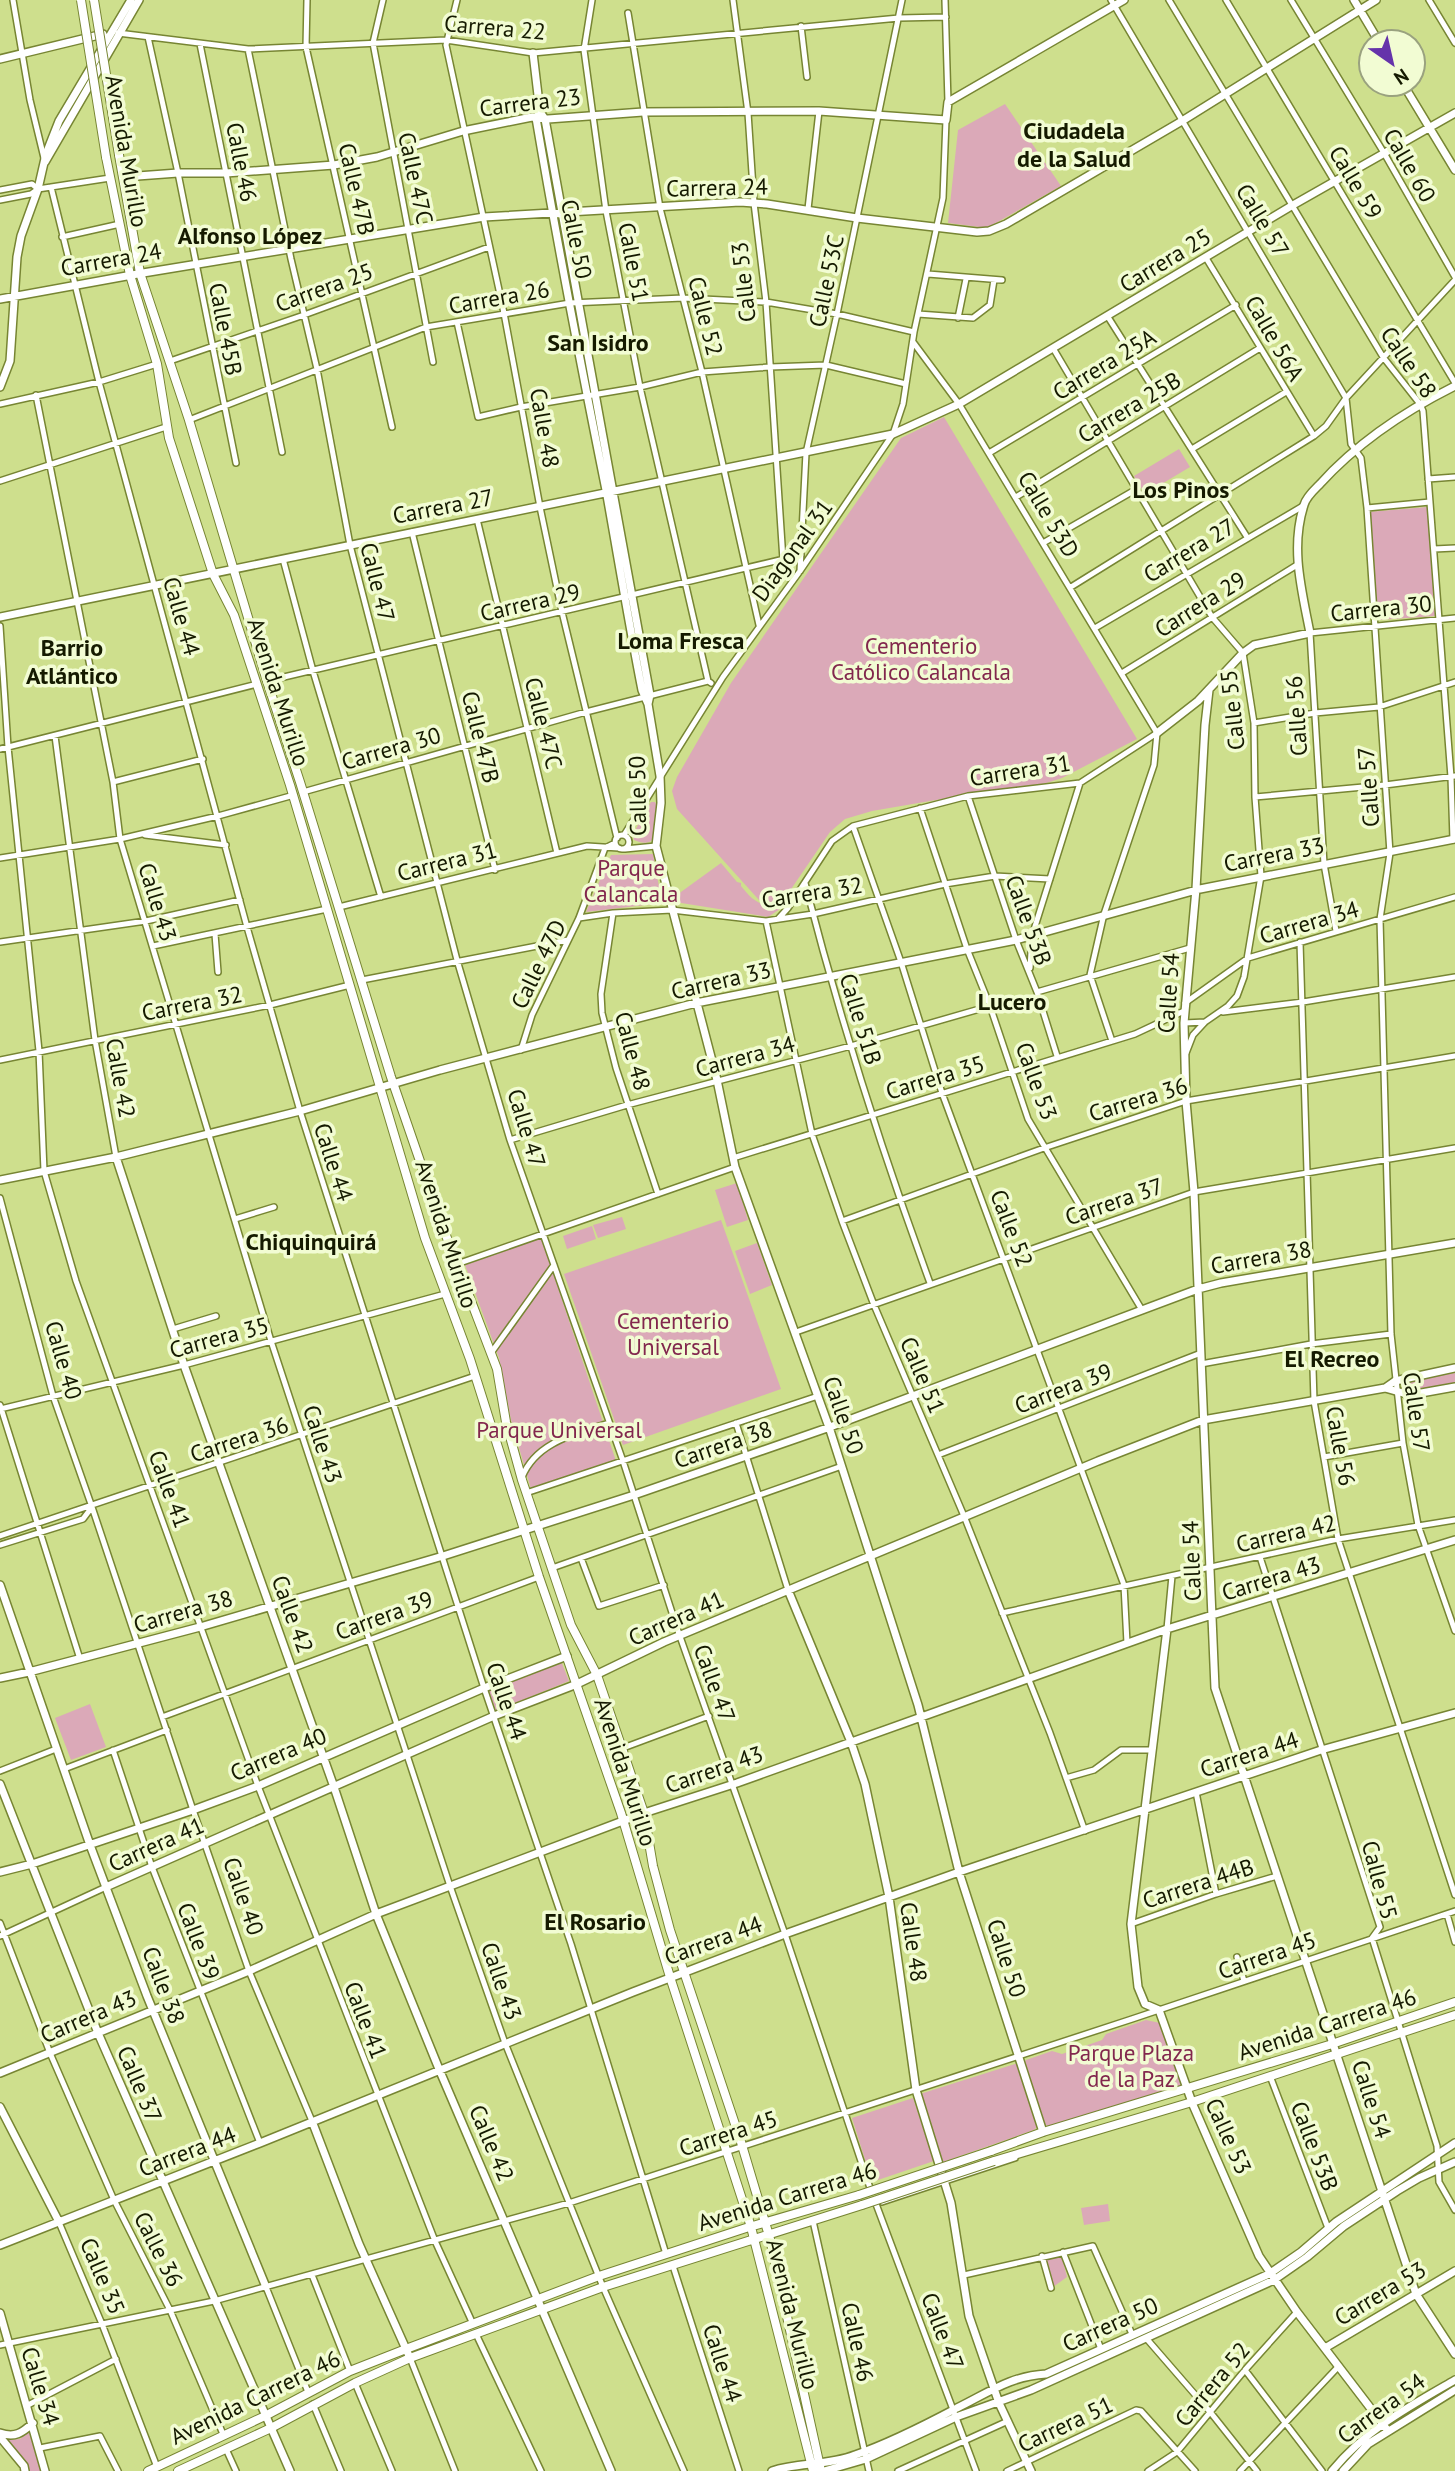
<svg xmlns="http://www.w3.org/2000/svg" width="1455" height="2471" font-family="'PT Sans',sans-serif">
<rect width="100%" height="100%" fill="#cedf8d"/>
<path fill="#dba9b8" d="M1005,104l56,82 -74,42 -39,-5 10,-93z
M944,417l193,322 -75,39 -28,9 -34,2 -128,22 -27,8 -15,13 -45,66 -14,4 -12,-2 -82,-91 -5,-18 5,-14 54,-94 170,-245z
M1179,449l11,18 -45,27 -11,-18z
M1427,507l8,109 -57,4 -10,-108z
M651,802h4l2,4 -3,32c-5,7 -13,5 -20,2l-1,-6z
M653,854l9,49 -76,9 25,-57z
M721,863l16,19 4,1v3c13,16 22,24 43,15l-4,8 -12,8 -93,-15 -1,-5z
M737,1183l11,37 -21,7 -12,-37z
M622,1217l4,12 -28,9 -5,-13z
M721,1220l60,169 -158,56 -59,-171z
M592,1226l4,13 -29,10 -4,-13z
M541,1237l75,224 -85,28 -20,-69 -12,-62 -34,-93z
M757,1243l15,42 -22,9 -15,-43z
M1455,1373v11l-46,8 -5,-2 -1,-6 2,-3z
M561,1661l8,20 -73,30 -8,-22z
M90,1704l16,43 -35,13 -16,-42z
M1146,2020l14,3 23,67 -132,36 -7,-1 -21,-60 3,-5 26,-9 10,3 40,-14 4,-6z
M1018,2063l20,63 -4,4 -91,32 -23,-68z
M913,2098l21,63 -62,21 -20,-64z
M1108,2204l2,17 -26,4 -3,-17z
M1061,2254l6,23 -14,10 -9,-30z
M30,2431l11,40h-11l-7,-13 -16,-18 13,-1z"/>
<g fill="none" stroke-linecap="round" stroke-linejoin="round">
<g stroke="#778533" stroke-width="8">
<path id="street" d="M13,0l17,100 14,58
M307,0l-1,47 86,380
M383,0l-10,43 60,319
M457,0l-11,45 58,268 36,194 22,105 55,226
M592,0l-8,50 22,161 34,176 68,294 3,2
M733,0l15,113 6,90 12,99 17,258
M945,0l3,102
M1111,0l235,398 5,46 10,14 6,50 23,345 -10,66 11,415 12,109 15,82 37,106
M1169,0l214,357 37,47 3,7 28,366 2,63
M1226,0l229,383
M1291,0l93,153 71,124
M1429,0l26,43
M628,13l32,195 42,164 57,253
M801,26l6,51
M118,33l130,16 198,-9 87,13 366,-35 47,-1
M148,37l30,136 58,290
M200,44l82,408
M248,49l43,210 26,110 33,176 107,415 53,180 113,321 54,167 108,306 85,254
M51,187l48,195 148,545 53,184 184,577 87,256 95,310
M0,190l32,-6 6,5
M0,200l31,-6 7,-5 72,-11
M808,209l11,-98
M62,237l58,-13
M1206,258l108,178
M928,274l74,6
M918,314l55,4 17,-13 4,-25
M1108,317l139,220
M958,318l8,-39
M457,322l21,95 43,-10 119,-20 62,-15 68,-5 56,-2 80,19
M913,342l46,62 198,329 -3,32 -50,149 -14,61 22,66
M1053,348l159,269 31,36 11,70 1,74 6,79 -17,101 -7,19 -9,10 -23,16 -12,13 -7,18
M170,361l134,-46 185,-68
M36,395l77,387 7,57 151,502 179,545 55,157 98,244 81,184
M0,404l99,-22 58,-18
M189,420l237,-93 144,-24 113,-5 83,4 71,12 77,18
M1192,449l94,-57
M989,453l247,-148
M1428,479l27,-2
M0,481l166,-54
M1016,497l244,-149
M1367,508l63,-6
M477,519l80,334
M412,532l83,338
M1043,543l92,-53
M1434,549l21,-1
M283,559l30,112 68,226
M800,571l6,-118 31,-139 65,-314
M1071,587l243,-151 12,-10 20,-28 109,-118
M0,626l8,121 31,304 5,120 32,110 182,505 177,455 38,83
M1095,628l208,-122
M1122,673l175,-108
M267,681l534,-126
M1254,723l61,-10 64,-6 76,-25
M55,736l40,304 21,117
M0,749l257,-65
M113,782l90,-23
M303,792l283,-80 122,-31
M968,796l48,144 21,52 20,64
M1255,797l130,-12 70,-9
M920,808l47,141 23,57 38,113 114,191
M853,826l48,136 41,131 182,492 3,58
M615 842a7 7 0 1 1 14 0a7 7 0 1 1-14 0Z
M145,835l81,10
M624,835l99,-158 77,-106 93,-137 10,-30 11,-72 29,-134 3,-78
M625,849l31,-3
M0,858l120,-19 98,-23 76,-21
M805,883c35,136 77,269 125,400
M339,907l248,-61 32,2
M613,913l-12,81 1,19 14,55 42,126
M579,918l34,-5 59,-3 94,11 47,-7 132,-30 50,-8 55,3
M778,919l10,-11 44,-67 21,-15 115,-30 112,-13 77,-50
M766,921l46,213 30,87 32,84 90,211 86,217 35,98
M1336,931l-12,-67 -14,-231 145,-15
M215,934l3,38
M0,942l146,-21 94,-21
M1300,942l14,459 24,138 117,356
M153,946l174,-37
M1030,968l2,-32 48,-153
M362,980l206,-40
M1037,992l153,-44
M1185,1003l63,-45 207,-61
M1223,1012l80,-10 152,-25
M1184,1023l21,-1
M521,1050l11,-35 47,-97 26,-70 10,-5
M0,1060l270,-55 80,-20
M510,1140l117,-35 224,-59 139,-40
M733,1158l402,-124 49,-23
M0,1198l53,198 39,111 101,303 56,161 63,150
M235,1219l39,-12
M842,1221l202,-73 142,-47 269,-45
M457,1264l278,-97
M173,1329l43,-13
M796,1332l398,-140 261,-44
M491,1353l63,-88
M1201,1364l110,-20 80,-10
M0,1405l80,254
M0,1409l184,-44 261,-71
M736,1423l52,167
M938,1455l263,-102
M1324,1457l79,-14
M522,1477c15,-36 54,-43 87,-54
M526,1493l292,-97
M0,1536l475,-160
M0,1545l83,-26 9,-12
M1260,1557l120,370 -8,11 65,208 2,36 16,28
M581,1558l18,48 65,-21
M552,1568l290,-102
M1002,1613l336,-74 117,-19
M1167,1629l5,-53
M162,1717l377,-140
M623,1748l86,-32
M113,1750l39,117 108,276
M64,1769l103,-39
M0,1771l56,-22
M1066,1778l28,-8 27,-20h31
M1196,1792l20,102
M1447,1914l8,28
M0,1923l50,130 64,147 56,110 53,124
M1131,1924l85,-30 61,-18
M0,1936l106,-49
M1237,1957l7,24
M1270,2076l58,152
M882,2202l133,-44
M876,2204l100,267
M58,2220l44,104 55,143
M813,2221l56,250
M1063,2252l38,97
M1042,2256l9,32
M673,2266l66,205
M312,2275l38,96
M964,2275l129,-29 39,88
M266,2287l42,105
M476,2334l65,137
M1146,2338l65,75 46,58
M0,2345l214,-44 355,-98 563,-184 323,-108
M410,2358l45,113
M1245,2370l77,101
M355,2383l37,88
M313,2404l28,67
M28,2405l88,-46
M40,2448l60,-12 18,35
M226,2449l10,22
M898,2471l110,-50
M1007,2471l129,-61 5,1 54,60
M1148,2471l29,-19 68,-82 52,-58
M1240,2471l98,-104"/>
</g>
<g stroke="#778533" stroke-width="10">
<path id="secondary" d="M1354,0l25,42
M533,53l7,59 5,7 105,576 -2,9
M0,59l103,-25
M1403,84l52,86
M540,112l-4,6c21,124 45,248 70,372 12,67 23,134 36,200l6,14 12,72 1,27 -5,43 61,234 18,87 95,263 88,275 41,167 84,260
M45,162l94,-162
M124,177l54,-4h48l108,-8 43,-8 86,-26 69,-14 16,2 95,-7 176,-1 127,9 2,-18 176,-102
M0,299l143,-26 341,-56 256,-15 27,2 90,14 120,14 12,-1 17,-7 176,-103 194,-121
M0,387l10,-26 7,-104 4,-21 17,-47 8,-35 13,-33 72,-121
M0,617l893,-183 66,-30 334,-199 162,-92
M1209,690l-4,35 -9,164 -12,134 2,78 8,91 21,496 201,606 39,60
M1157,733l41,-32 45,-48 11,-8 56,-12c-8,-42 -20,-85 -6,-128 2,-8 10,-15 16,-21 38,-42 85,-73 135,-98
M116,1157l68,208 150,422 42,127 63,155 172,402
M0,1180l116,-23 184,-46 140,-41 256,-67 320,-63 184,-51 255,-50
M1385,1388l25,7 45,-8
M0,1585l90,260 57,151 119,291
M788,1590l63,152 14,42 24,113 27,193 35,113 18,113 30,87 32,68
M1167,1629l-36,295 7,63 7,17 14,6 34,95 66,151 38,56 91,119
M0,1678l29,-6 171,-45 243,-71 191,-61 196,-68 368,-138 23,-6 234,-40
M0,1784l98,249 192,438
M0,1872l32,-8 161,-54 65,-24 226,-98 83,-32
M106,1887l388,-171 83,-32 87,-42 434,-181 105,-41 182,-32 10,-7 60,-13
M0,2073l249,-102 127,-57 268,-101 93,-30 430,-154 288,-89
M0,2107l58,113
M312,2121l47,123 51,114
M0,2245l260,-102 373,-151 152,-58 174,-62 362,-122 134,-37
M0,2313l45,158
M1325,2348l130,-77
M0,2433c15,5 22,0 33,-10
M0,2437l24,29 1,5
M772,2471c27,-9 55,-5 83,-16 35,-12 70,-30 102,-47 31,-15 53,-32 89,-34l223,-100 32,-22 35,-30 119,-79
M824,2471l42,-12 90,-42 75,-27 243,-110 33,-23 37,-31 53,-35 22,-13 36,-16
M1332,2471c33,-41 78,-65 123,-91
M1343,2471l25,-27 87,-54"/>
</g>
<g stroke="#778533" stroke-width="10">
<path id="primary" d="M119,155l21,118 49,147 78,261 33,101 91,295 51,148 55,144 9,53 16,58 49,145 26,50 47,138 9,53 17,64 71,212 29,97 51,232
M106,157l24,118 27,89 12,74 44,136 21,41 56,170 135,453 45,121 69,218 82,236 49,164 81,250 62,244
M991,2151l52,-19 286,-87 126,-43
M994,2161l198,-59 263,-87
M148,2471l117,-55 85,-45 56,-22 193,-73 147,-48 113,-33
M178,2471l93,-43 84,-45 55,-25 193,-71 259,-82"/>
</g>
<use href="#street" stroke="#fff" stroke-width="5"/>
<use href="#secondary" stroke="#fff" stroke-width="7"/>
<use href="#primary" stroke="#fff" stroke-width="8"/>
<g stroke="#778533" stroke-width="10" stroke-linecap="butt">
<path id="primary-bridge" d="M81,0l25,157
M94,0l25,155
M859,2195l132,-44
M862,2205l132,-44"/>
</g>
<use href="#primary-bridge" stroke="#fff" stroke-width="8"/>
</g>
<g text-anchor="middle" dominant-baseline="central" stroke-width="7" stroke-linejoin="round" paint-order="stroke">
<g font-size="23" fill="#151a00" stroke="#f2fcd3">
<text transform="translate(495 27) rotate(5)">Carrera 22</text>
<text transform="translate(530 102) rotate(-7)">Carrera 23</text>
<text transform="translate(127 151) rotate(80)">Avenida Murillo</text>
<text transform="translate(242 162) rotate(79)">Calle 46</text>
<text transform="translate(1410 165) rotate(60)">Calle 60</text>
<text transform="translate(416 178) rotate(78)">Calle 47C</text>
<text transform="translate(1356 182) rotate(59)">Calle 59</text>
<text transform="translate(717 187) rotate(-1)">Carrera 24</text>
<text transform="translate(357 189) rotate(77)">Calle 47B</text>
<text transform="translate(1263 220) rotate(59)">Calle 57</text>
<text transform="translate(577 239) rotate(79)">Calle 50</text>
<text transform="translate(111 259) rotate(-10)">Carrera 24</text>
<text transform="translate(1165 260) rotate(-31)">Carrera 25</text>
<text transform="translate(634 262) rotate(79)">Calle 51</text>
<text transform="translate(826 281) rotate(-78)">Calle 53C</text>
<text transform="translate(743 282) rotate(-96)">Calle 53</text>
<text transform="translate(324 287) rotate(-20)">Carrera 25</text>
<text transform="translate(499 297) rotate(-10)">Carrera 26</text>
<text transform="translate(706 316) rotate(76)">Calle 52</text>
<text transform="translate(226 329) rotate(79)">Calle 45B</text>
<text transform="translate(1275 338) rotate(60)">Calle 56A</text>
<text transform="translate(1409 362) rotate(56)">Calle 58</text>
<text transform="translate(1104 364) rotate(-31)">Carrera 25A</text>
<text transform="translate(1129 407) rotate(-31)">Carrera 25B</text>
<text transform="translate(545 428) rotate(80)">Calle 48</text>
<text transform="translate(443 506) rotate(-11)">Carrera 27</text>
<text transform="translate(1049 514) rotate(59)">Calle 53D</text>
<text transform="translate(792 550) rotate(-54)">Diagonal 31</text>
<text transform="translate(1189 550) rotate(-31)">Carrera 27</text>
<text transform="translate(378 582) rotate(76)">Calle 47</text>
<text transform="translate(530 602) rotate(-13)">Carrera 29</text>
<text transform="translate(1200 604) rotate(-32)">Carrera 29</text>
<text transform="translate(1381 608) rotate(-6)">Carrera 30</text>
<text transform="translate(182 616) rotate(74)">Calle 44</text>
<text transform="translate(279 692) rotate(72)">Avenida Murillo</text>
<text transform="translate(1232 710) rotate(-96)">Calle 55</text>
<text transform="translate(1296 716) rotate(-94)">Calle 56</text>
<text transform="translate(544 723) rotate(76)">Calle 47C</text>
<text transform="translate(481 737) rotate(76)">Calle 47B</text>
<text transform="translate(391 748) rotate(-16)">Carrera 30</text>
<text transform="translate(1020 770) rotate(-9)">Carrera 31</text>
<text transform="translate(1368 787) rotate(-94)">Calle 57</text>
<text transform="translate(637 796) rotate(-91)">Calle 50</text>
<text transform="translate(1274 854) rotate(-11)">Carrera 33</text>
<text transform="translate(447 861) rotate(-14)">Carrera 31</text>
<text transform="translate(812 892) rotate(-9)">Carrera 32</text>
<text transform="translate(158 902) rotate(73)">Calle 43</text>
<text transform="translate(1029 920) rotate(70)">Calle 53B</text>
<text transform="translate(1309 922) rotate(-16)">Carrera 34</text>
<text transform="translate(538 964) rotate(-64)">Calle 47D</text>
<text transform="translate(721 980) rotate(-13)">Carrera 33</text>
<text transform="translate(1168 993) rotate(-86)">Calle 54</text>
<text transform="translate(192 1003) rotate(-11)">Carrera 32</text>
<text transform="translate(861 1019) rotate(73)">Calle 51B</text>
<text transform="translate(633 1051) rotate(75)">Calle 48</text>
<text transform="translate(745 1056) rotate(-15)">Carrera 34</text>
<text transform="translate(935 1077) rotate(-17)">Carrera 35</text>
<text transform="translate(121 1078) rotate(80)">Calle 42</text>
<text transform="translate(1037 1081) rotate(70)">Calle 53</text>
<text transform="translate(1138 1099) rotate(-17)">Carrera 36</text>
<text transform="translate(527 1128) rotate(73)">Calle 47</text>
<text transform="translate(334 1162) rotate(72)">Calle 44</text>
<text transform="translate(1114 1201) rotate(-19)">Carrera 37</text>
<text transform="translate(1012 1228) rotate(69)">Calle 52</text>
<text transform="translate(447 1234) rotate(72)">Avenida Murillo</text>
<text transform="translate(1261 1257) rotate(-10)">Carrera 38</text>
<text transform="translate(219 1337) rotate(-15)">Carrera 35</text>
<text transform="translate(64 1360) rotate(74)">Calle 40</text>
<text transform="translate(923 1375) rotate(67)">Calle 51</text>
<text transform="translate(1063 1388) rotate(-21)">Carrera 39</text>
<text transform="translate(1417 1412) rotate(82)">Calle 57</text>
<text transform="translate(844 1415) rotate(71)">Calle 50</text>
<text transform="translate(239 1439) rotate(-18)">Carrera 36</text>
<text transform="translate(323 1444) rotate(72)">Calle 43</text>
<text transform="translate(723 1444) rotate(-19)">Carrera 38</text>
<text transform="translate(1341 1446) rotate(80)">Calle 56</text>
<text transform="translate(170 1489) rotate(70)">Calle 41</text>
<text transform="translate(1286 1533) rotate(-13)">Carrera 42</text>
<text transform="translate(1191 1561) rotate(-92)">Calle 54</text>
<text transform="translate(1271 1578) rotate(-17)">Carrera 43</text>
<text transform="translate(183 1611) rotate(-16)">Carrera 38</text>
<text transform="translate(293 1614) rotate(70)">Calle 42</text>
<text transform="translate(384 1615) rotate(-20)">Carrera 39</text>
<text transform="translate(676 1618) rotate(-24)">Carrera 41</text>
<text transform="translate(715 1683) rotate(70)">Calle 47</text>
<text transform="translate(507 1701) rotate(71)">Calle 44</text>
<text transform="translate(278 1754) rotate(-23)">Carrera 40</text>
<text transform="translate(1249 1754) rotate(-18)">Carrera 44</text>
<text transform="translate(714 1769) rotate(-19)">Carrera 43</text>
<text transform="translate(626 1772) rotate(72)">Avenida Murillo</text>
<text transform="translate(156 1844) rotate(-24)">Carrera 41</text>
<text transform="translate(1380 1880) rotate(75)">Calle 55</text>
<text transform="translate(1198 1883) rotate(-18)">Carrera 44B</text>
<text transform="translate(244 1896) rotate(71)">Calle 40</text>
<text transform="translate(713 1940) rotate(-20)">Carrera 44</text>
<text transform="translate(199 1941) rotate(69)">Calle 39</text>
<text transform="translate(914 1942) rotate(82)">Calle 48</text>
<text transform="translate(1267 1955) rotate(-19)">Carrera 45</text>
<text transform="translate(1007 1958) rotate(72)">Calle 50</text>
<text transform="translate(502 1981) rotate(71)">Calle 43</text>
<text transform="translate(164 1985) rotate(69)">Calle 38</text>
<text transform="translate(88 2016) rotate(-23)">Carrera 43</text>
<text transform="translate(366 2020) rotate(69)">Calle 41</text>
<text transform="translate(1327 2024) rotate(-18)">Avenida Carrera 46</text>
<text transform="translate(140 2084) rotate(67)">Calle 37</text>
<text transform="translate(1372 2099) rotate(72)">Calle 54</text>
<text transform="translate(728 2133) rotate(-18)">Carrera 45</text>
<text transform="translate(1229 2136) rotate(66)">Calle 53</text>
<text transform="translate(492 2143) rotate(67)">Calle 42</text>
<text transform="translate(1315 2146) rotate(69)">Calle 53B</text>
<text transform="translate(187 2151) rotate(-21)">Carrera 44</text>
<text transform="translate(787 2196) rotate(-17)">Avenida Carrera 46</text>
<text transform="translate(159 2249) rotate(63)">Calle 36</text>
<text transform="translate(103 2276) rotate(67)">Calle 35</text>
<text transform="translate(1380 2293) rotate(-31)">Carrera 53</text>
<text transform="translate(793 2314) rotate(76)">Avenida Murillo</text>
<text transform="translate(1110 2324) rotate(-24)">Carrera 50</text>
<text transform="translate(943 2331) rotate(69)">Calle 47</text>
<text transform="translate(858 2342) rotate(78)">Calle 46</text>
<text transform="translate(723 2363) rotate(72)">Calle 44</text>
<text transform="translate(1212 2384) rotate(-50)">Carrera 52</text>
<text transform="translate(41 2386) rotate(73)">Calle 34</text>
<text transform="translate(255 2397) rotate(-26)">Avenida Carrera 46</text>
<text transform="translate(1381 2408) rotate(-36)">Carrera 54</text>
<text transform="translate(1065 2424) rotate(-25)">Carrera 51</text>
</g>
<g font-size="23" fill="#82274d" stroke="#f2fcd3">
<text x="921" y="645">Cementerio<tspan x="921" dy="26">Católico Calancala</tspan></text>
<text x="631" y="867">Parque<tspan x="631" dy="26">Calancala</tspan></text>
<text x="673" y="1320">Cementerio<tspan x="673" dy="26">Universal</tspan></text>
<text x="559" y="1429">Parque Universal</text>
<text x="1131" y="2052">Parque Plaza<tspan x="1131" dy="26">de la Paz</tspan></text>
</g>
<g font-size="24" font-weight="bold" fill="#151a00" stroke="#f2fcd3">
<text x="1074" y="130">Ciudadela<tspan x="1074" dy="28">de la Salud</tspan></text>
<text x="250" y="235">Alfonso López</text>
<text x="598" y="342">San Isidro</text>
<text x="1181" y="489">Los Pinos</text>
<text x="681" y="640">Loma Fresca</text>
<text x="72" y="647">Barrio<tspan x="72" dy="28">Atlántico</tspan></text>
<text x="1012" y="1001">Lucero</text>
<text x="311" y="1241">Chiquinquirá</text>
<text x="1332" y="1358">El Recreo</text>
<text x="595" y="1921">El Rosario</text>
</g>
</g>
<g transform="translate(1392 63) rotate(146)"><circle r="33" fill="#f2fcd3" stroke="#9aa27f" stroke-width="2"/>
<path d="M0-5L12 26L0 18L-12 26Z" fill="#6533aa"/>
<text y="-10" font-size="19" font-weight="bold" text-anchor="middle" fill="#151a00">N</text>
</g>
</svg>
